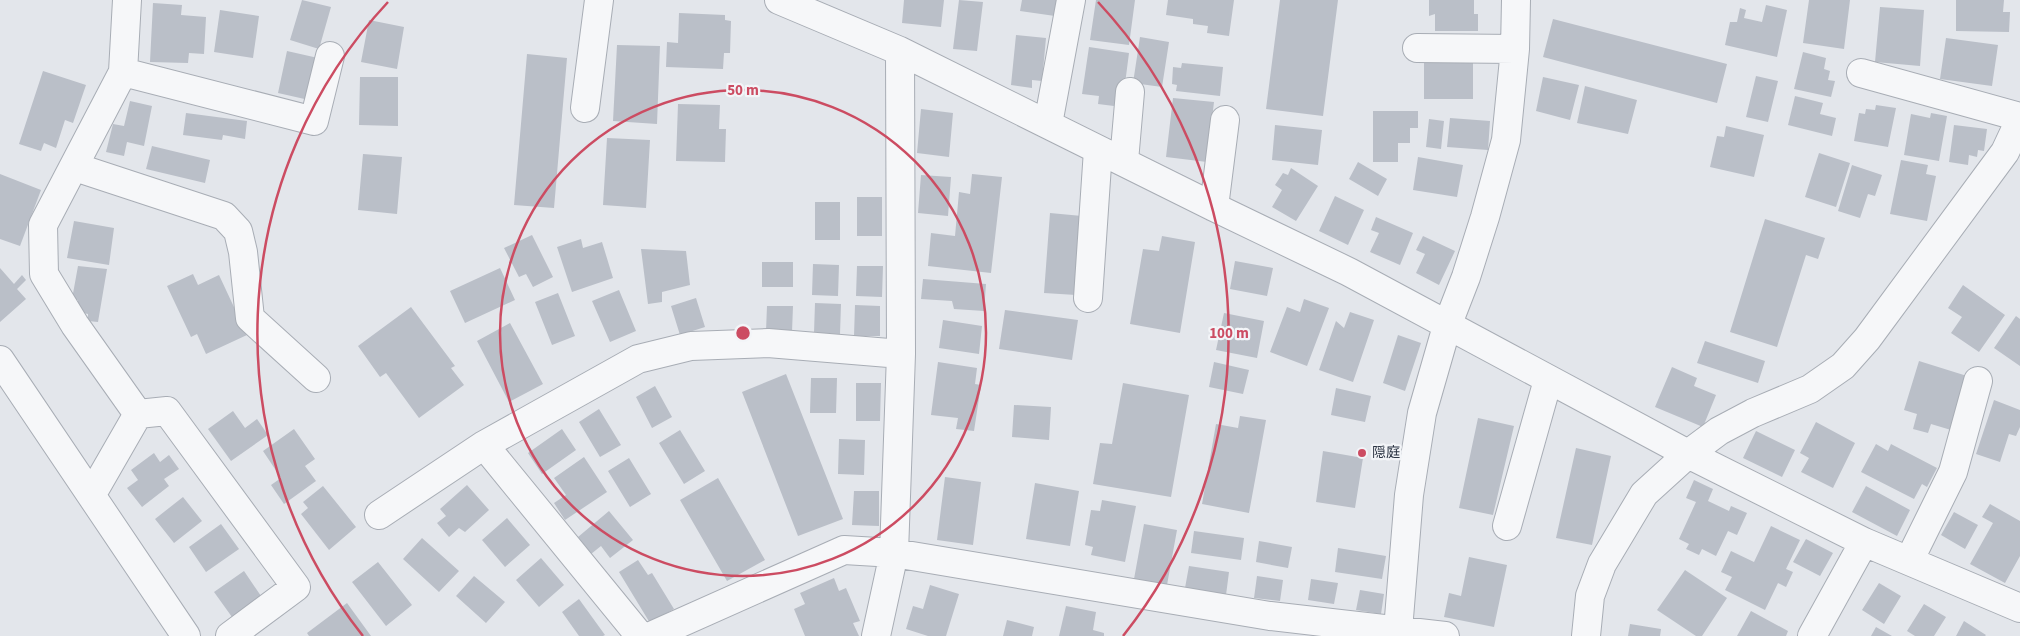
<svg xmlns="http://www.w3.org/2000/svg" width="2020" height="636" font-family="'Source Sans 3','Noto Sans JP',sans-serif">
<rect width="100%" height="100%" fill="#e3e6eb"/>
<path fill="#babfc8" d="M302,0l29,7 -12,42 -29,-9z
M904,0h40l-3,27 -39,-4z
M959,0l24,2 -6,49 -24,-2z
M1022,0h35l-2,16 -35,-5z
M1096,0h39l-6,45 -39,-5z
M1168,0h66l-5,36 -22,-3 1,-7 -15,-2v-5l-27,-4z
M1280,0h58l-15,116 -57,-7z
M1429,0h45v14h4v17h-43v-17l-6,2z
M1809,0h41l-6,49 -41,-6z
M1956,0h48l-1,12h7l-1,20 -53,-1z
M153,3l29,2 -1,10 25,2 -2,37 -15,-1 -1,10 -38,-1z
M1766,5l21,5 -10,47 -52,-12 5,-23h7l3,-14 6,2 -2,8 18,4z
M1880,7l44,3 -4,56 -45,-4z
M220,10l39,6 -6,42 -39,-6z
M679,13l46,2v5l6,1 -1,32h-6l-1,16 -57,-2 1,-25 11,1z
M1553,19l174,45 -10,39 -174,-46z
M369,20l35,7 -7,42 -36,-7z
M1016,35l30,3 -4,43 -10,-1v8l-21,-3z
M1140,37l29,5 -7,45 -29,-4z
M1946,38l52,7 -6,41 -52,-7z
M617,45l43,1 -3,78 -44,-3z
M1089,47l40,6 -7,54 -24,-3 1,-8 -17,-2z
M287,51l31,7 -9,42 -31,-7z
M1803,52l23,6 -2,11 6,2 -2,9 7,1 -4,16 -37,-8z
M527,54l40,4 -13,150 -40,-3z
M1424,61l49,1v37h-49z
M1182,63l41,4 -3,29 -44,-5 1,-6 -5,-1 1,-17 8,1z
M43,71l43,14 -13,38 -8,-3 -9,28 -12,-5 -3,8 -22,-7z
M1756,76l22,5 -10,41 -22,-5z
M360,77h38v49l-39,-1z
M1543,77l36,8 -9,35 -34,-9z
M1585,86l52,14 -9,34 -51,-11z
M1795,96l28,7 -3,11 16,4 -4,18 -44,-11z
M1173,98l41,4 -7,60 -41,-5z
M130,101l22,5 -8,40 -17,-4 -3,14 -18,-4 7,-28 11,2z
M678,104l42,1 -1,24h7l-1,33 -49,-1z
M1876,105l20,3 -8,39 -34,-6 5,-28 6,1 1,-5 9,1z
M921,109l32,4 -4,44 -32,-4z
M1373,111h45v17h-8v15h-12v19h-25z
M186,113l61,8 -2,18 -22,-4 -1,5 -39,-5z
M1931,113l16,3 -8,45 -35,-6 7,-41 19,4z
M1450,118l40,3 -2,29 -41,-3z
M1429,119l15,2 -3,28 -15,-2z
M1275,125l47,5 -4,35 -46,-5z
M1954,125l33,4 -3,22 -6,-1 -1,7 -8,-2 -1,10 -19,-3z
M1726,126l38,9 -10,42 -44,-10 7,-31 7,1z
M607,138l43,2 -4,68 -43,-3z
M152,146l58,14 -5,23 -59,-14z
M1819,153l31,10 -14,44 -31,-10z
M363,154l39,3 -5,57 -39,-4z
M1418,157l45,8 -6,32 -44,-7z
M1901,160l27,5 -2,9 10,2 -9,45 -37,-7z
M1358,162l29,17 -9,17 -29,-17z
M1852,165l30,10 -7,21 -7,-2 -8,24 -22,-7z
M1291,168l27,18 -22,35 -24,-14 10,-17 -7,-5 8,-12 5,2z
M0,174l41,16 -21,56 -20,-7z
M972,174l30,3 -11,96 -63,-7 3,-33 24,3 4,-44 11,2z
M921,175l30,2 -3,39 -30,-3z
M1335,196l29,14 -16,35 -29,-14z
M857,197h25v39h-25z
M815,202h25v38h-25z
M1050,213l32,3 -6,79 -32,-2z
M1376,217l37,16 -13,32 -30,-13 9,-19 -8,-3z
M1765,219l60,19 -7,21 -12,-4 -29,92 -47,-15z
M74,221l40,7 -5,37 -42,-7z
M532,235l21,42 -20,10 -7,-13 -7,3 -15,-29z
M1162,236l33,6 -15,91 -50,-9 13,-75 16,2z
M1423,236l32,15 -16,34 -23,-12 9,-19 -9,-4z
M581,239l2,9 19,-6 11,36 -41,14 -15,-45z
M641,249l45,2 4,34 -28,7v10l-14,2z
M1235,261l38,7 -6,28 -37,-7z
M762,262h31v25h-31z
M813,264l26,1 -1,31 -26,-1z
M78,266l29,3 -9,53 -10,-1v-7l-10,-2v-12l-6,-1z
M857,266h26l-1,31 -26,-1z
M0,268l14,16 8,-9 4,5 -9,9 9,10 -26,23z
M500,268l15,32 -50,23 -15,-32z
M193,274l5,11 21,-10 28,60 -41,19 -9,-20 -6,3 -24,-51z
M923,279l63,5 -2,27 -30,-2 -2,-8 -31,-2z
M1963,285l42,30 -26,37 -28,-19 11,-16 -14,-9z
M619,290l17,41 -26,11 -18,-41z
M558,293l17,43 -23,9 -17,-43z
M696,298l9,29 -25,8 -9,-29z
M1304,299l25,9 -22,58 -37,-14 17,-45 13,5z
M815,303l26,1 -1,30 -26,-1z
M855,305l25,1v30h-26z
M767,306h26l-1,26 -26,-1z
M411,307l44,59 -4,2 13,17 -45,33 -33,-45 -6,4 -22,-31z
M1005,310l73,10 -6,40 -73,-11z
M1350,312l24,8 -21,62 -34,-12 17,-49 8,7z
M1224,313l40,8 -7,37 -41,-8z
M2016,316l4,3v47l-26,-18z
M943,320l39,6 -3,28 -40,-6z
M510,323l33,61 -34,18 -32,-61z
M1398,335l23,8 -16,48 -22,-8z
M1705,341l60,20 -7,22 -61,-20z
M1919,361l48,15 -16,54 -20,-6 -3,9 -15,-4 4,-15 -13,-4z
M938,362l39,6 -2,16 6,1 -7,46 -18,-2 2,-11 -27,-3z
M1214,362l35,8 -6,24 -34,-7z
M1672,367l25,11 -3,8 22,9 -13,32 -48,-20z
M786,374l57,145 -45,17 -56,-144z
M811,378h26l-1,35h-26z
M856,383h25l-1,38h-24z
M1123,383l66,12 -18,102 -78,-13 7,-41 12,1z
M655,386l17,31 -20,11 -16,-31z
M1336,388l35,8 -6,26 -34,-7z
M1994,400l26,10v17l-4,9 -7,-2 -9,28 -24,-8z
M1014,405l37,2 -2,33 -37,-3z
M599,409l22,36 -21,12 -21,-35z
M233,411l12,17 12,-9 11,16 -37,26 -23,-32z
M1240,416l26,4 -17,93 -47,-9 14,-80 22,4z
M1478,418l36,8 -21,89 -34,-7z
M1816,422l39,21 -22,45 -32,-16 8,-14 -9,-5z
M294,429l21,30 -10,7 11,15 -32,23 -13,-19 10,-7 -18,-27z
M562,429l14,21 -34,24 -14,-21z
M680,430l25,41 -21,13 -25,-41z
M1756,431l39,19 -13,27 -39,-19z
M839,439l26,1 -1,35 -26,-1z
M1876,444l12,7 3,-7 46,24 -10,19 -5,-3 -8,15 -53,-27z
M1576,448l35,8 -19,89 -36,-7z
M1323,451l40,7 -8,50 -39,-6z
M154,453l6,9 9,-7 10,14 -15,10 5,7 -27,21 -15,-19 11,-8 -7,-10z
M584,457l23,35 -42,28 -11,-17 12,-8 -12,-17z
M629,458l22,36 -21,13 -22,-36z
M945,477l36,5 -8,63 -36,-5z
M718,478l47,82 -38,21 -47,-81z
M1694,480l19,9 -5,12 21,10 2,-5 16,7 -10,22 -9,-4 -12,25 -14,-7 -3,6 -13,-6 3,-5 -10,-5 17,-37 -10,-4z
M1035,483l44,8 -9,55 -44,-7z
M467,485l22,25 -24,22 -6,-4 -10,9 -12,-14 9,-7 -6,-7z
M323,486l33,41 -27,23 -28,-36 7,-6 -5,-6z
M1866,486l44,24 -13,26 -45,-24z
M854,491h25v35l-27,-1z
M183,497l19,24 -28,22 -19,-24z
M1102,500l34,6 -11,56 -34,-7 2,-8 -8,-2 6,-35 9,1z
M1990,504l30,17v35l-15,27 -35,-19 23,-41 -11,-6z
M609,511l24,29 -23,18 -9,-12 -10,8 -13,-17z
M1954,512l24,13 -13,24 -24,-14z
M507,518l23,27 -25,22 -23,-27z
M221,524l18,25 -33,23 -17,-25z
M1144,524l33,6 -10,55 -33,-6z
M1771,526l29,14 -14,29 7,3 -7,15 -8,-4 -13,27 -40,-20 7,-13 -11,-5 10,-21 23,11z
M1194,531l50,7 -3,22 -50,-7z
M422,538l37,33 -20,21 -36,-33z
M1806,539l27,14 -13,23 -27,-14z
M1259,541l33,6 -4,21 -32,-6z
M1338,548l48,8 -4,23 -47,-7z
M1469,557l38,8 -13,62 -50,-10 5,-24 12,3z
M541,558l23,27 -25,22 -23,-27z
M638,560l10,15 4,-2 22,36 -24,14 -31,-51z
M378,562l34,43 -26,21 -34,-44z
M1189,566l40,6 -3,23 -41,-7z
M1685,570l42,28 -25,38h-6l-39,-26z
M244,571l17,25 -29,21 -18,-25z
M474,576l31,26 -19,21 -30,-27z
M1257,576l26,4 -3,21 -26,-3z
M834,578l5,13 7,-3 14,33 -7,2 6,13h-54l-11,-27 11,-5 -5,-11z
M1311,579l27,4 -4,21 -26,-4z
M1879,583l22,13 -17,28 -22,-14z
M930,585l29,9 -13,42h-18l-22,-7 7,-23 10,3z
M1360,590l24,4 -3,20 -25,-4z
M579,599l26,36 -2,1h-24l-17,-24z
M347,603l24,33h-62l-2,-3z
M1924,604l22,13 -12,19h-19l-8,-5z
M1066,606l30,6 -3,18 11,3v3h-45z
M1751,611l37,20 -2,5h-49z
M1007,620l27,7 -2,9h-29z
M1964,621l22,14 -1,1h-29z
M1630,624l31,5 -1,7h-32z
M1876,627l16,9h-21z"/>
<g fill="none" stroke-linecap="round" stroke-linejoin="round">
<g stroke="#a8adb5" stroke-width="30">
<path id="street" d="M779,0l121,51 314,156 135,65 339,182 176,88 156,66
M1417,48l98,1
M123,72l191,49 16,-65
M1861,73l159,44
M585,108l14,-108
M1048,124l23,-124
M1124,161l6,-69
M75,167l149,49 14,15 5,21 7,66 66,60
M1214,207l11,-87
M1088,298l10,-148
M0,360l186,276
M138,414l29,-3 129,176 -66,49
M484,445l156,191
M92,494l46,-80 -63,-89 -31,-51 -1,-49 80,-153 4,-72
M379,515l105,-70 154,-86 53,-13 77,-3 133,11
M1507,526l41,-146
M1909,561l44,-89 25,-91
M1398,630l11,-135 13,-82 25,-87 19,-49 19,-60 21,-77 9,-91 1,-49
M651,636l193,-86 50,3 376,63 175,20
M876,636l18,-83 7,-199 -1,-303
M1586,636l4,-40 12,-32 42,-70 44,-40 31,-23 34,-18 57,-24 33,-23 24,-27 138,-187 15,-32
M1812,636l52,-94"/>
</g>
<use href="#street" stroke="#f6f7f9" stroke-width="28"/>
</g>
<g fill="none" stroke="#cc4c62" stroke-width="2.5">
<circle cx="743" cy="333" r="243"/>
<path d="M363 636A486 486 0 0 1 388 2M1098 2A486 486 0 0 1 1123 636"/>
</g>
<circle fill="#cc4c62" stroke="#f3f5f8" stroke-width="2" cx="1362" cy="453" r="5"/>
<g text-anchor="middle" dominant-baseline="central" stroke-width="4.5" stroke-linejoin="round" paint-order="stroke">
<g font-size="14" fill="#2b3443" stroke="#f3f5f8" text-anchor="start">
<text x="1372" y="453">隠庭</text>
</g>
</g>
<circle cx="743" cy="333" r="8" fill="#cc4c62" stroke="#f3f5f8" stroke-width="2.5"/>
<g font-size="15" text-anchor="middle" font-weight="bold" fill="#cc4c62" stroke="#f3f5f8" stroke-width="4.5" stroke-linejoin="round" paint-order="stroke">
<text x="743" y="95">50 m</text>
<text x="1229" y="338">100 m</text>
</g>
</svg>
